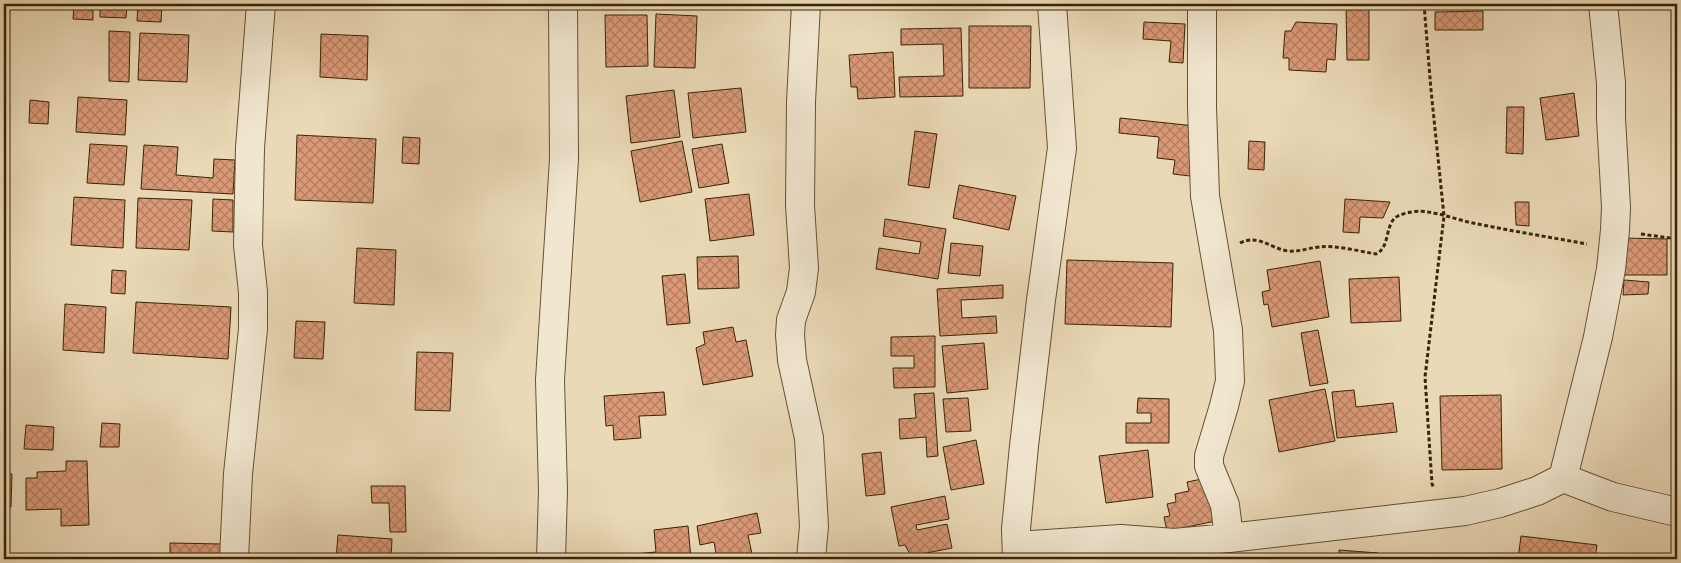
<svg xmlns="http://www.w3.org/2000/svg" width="1681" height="563" font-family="Vollkorn,serif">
<defs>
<pattern id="building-cross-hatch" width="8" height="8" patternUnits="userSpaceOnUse" patternTransform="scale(1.25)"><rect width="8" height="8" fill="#db9977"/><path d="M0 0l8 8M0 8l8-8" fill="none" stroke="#b37d60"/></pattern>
</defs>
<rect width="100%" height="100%" fill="#ead9b6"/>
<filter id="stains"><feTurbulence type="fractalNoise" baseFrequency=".004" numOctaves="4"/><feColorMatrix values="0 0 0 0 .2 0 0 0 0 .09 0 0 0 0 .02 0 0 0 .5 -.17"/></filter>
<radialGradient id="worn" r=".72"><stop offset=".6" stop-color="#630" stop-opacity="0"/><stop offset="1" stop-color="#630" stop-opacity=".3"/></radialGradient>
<path fill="url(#building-cross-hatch)" stroke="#392407" d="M74,4h19v16l-20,-1z
M100,4h27l-1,14 -26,-1z
M138,4h24l-1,18 -24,-1z
M1346,6h23v54h-22z
M1483,11v19h-48v-18z
M656,14l41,2 -2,52 -41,-1z
M605,15h42l1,51 -42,1z
M1144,22l41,2 -2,39 -14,-1 2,-21 -28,-2z
M1296,22l41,2 -2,36 -8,-1 -1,13 -37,-2v-12h-6l2,-27h6z
M969,26h62l-1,62h-61z
M961,28l2,68 -63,1 -1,-20 45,-1 -1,-32 -42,1v-16z
M109,31l21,1 -1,50 -20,-1z
M140,33l49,2 -2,47 -49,-2z
M321,34l47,2 -1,44 -47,-3z
M893,52l2,45 -37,2 -1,-12h-6l-2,-32z
M741,88l5,44 -53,6 -5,-45z
M674,90l6,47 -49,6 -5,-47z
M1574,93l5,43 -33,4 -6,-42z
M78,97l49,3 -2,35 -49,-3z
M30,100l19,2 -1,22 -19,-1z
M1507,107h17l-1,47 -17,-1z
M1120,118l75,8 -5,50 -17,-2 2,-14 -18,-2 2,-21 -40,-4z
M915,131l22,3 -8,54 -21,-3z
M297,135l79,4 -3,64 -78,-3z
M403,137l17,1 -1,26 -17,-1z
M682,141l10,51 -52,10 -9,-51z
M1249,141l16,1 -1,28 -16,-1z
M90,144l37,2 -3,39 -37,-2z
M722,144l7,39 -30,5 -7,-39z
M144,145l34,2 -2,28 37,3 1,-19 21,1 -2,34 -92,-5z
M959,185l57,11 -7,34 -56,-12z
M749,194l5,41 -44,6 -5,-42z
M74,197l51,3 -2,48 -52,-3z
M138,198l54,2 -3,50 -53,-2z
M213,199l20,1v32l-21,-1z
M1345,199l45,3 -7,16 -23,-1 -1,16 -16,-1z
M1515,202h14v24l-13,-1z
M885,219l61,10 -8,50 -62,-10 3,-21 40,6 2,-12 -38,-6z
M1623,238l44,1v36h-44z
M951,243l32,3 -3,30 -32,-3z
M357,248l39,2 -2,55 -40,-2z
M738,256l1,32 -41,1 -1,-32z
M1067,260l106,3 -2,64 -106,-3z
M1320,261l9,56 -57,10 -4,-23 -4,1 -2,-13 8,-2 -3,-20z
M112,270l14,1 -1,23 -14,-1z
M685,274l5,49 -23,2 -5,-49z
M1399,277l2,44 -50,2 -2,-44z
M1624,280l25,2 -1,12 -25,1z
M1003,285v13l-42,2 1,18 34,-2 1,17 -57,3 -3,-47z
M136,302l95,5 -3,52 -95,-6z
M65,304l41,3 -2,46 -41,-3z
M296,321l29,1 -2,37 -29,-1z
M733,327l3,15 10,-2 7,36 -50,9 -7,-37 9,-4 -2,-12z
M1318,330l10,53 -18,3 -9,-53z
M935,336v51l-41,1 -1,-20h21v-12h-23v-19z
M984,343l4,46 -41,4 -5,-47z
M417,352l36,1 -3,58 -35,-1z
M1325,389l10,52 -56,11 -10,-52z
M1354,390l2,17 37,-4 4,29 -60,6 -5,-46z
M664,392l2,23 -27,1 2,22 -27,2 -1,-15 -7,1 -2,-30z
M934,393l4,63 -11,1 -1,-20 -26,2 -1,-20 17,-1 -2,-24z
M1501,395l1,74 -60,1 -2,-74z
M968,398l3,33 -25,1 -3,-33z
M1138,398l31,1v44h-43v-20h25v-10h-14z
M102,423l18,1 -1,23h-19z
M26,425l28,2 -1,23 -29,-1z
M976,440l8,44 -33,6 -8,-43z
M1148,450l5,47 -47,6 -7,-47z
M881,452l4,42 -19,2 -4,-42z
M66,461h21l2,64 -28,1v-17l-35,1v-32h11v-6l29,-1z
M4,473l8,1 -1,33 -7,-1z
M1207,478l9,43 -49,10 -3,-14 6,-1 -3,-12 9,-2 -1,-8 14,-3 -2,-9z
M371,486h34l1,46h-16l-1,-29h-17z
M945,496l4,23 -33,6 1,5 30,-6 5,24 -41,8 -6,-11 -6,1 -8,-39z
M757,513l4,20 -13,2 4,19 -25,5h-10l-3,-17 -14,3 -3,-19z
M688,526l3,33h-55l-1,-5 21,-2 -2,-22z
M338,535l54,4 -1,20h-55z
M1521,536l76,9 -2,14h-77z
M170,543l52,1v15h-52z
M1339,550l39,3v6h-39z"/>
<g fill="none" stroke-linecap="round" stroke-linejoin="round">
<g stroke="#655133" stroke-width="30">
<path id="minor" d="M806,4l-5,98 -1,103 4,63 -3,24 -10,28 -1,15 2,25 17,78 5,88 -3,33
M1202,4v103l3,89 23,134 2,51 -6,25 -15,50v10l16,39 4,33
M1563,478l35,-141 13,-68 4,-39 1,-23 -5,-89v-35l-8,-79
M1017,546l104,-7 53,4 55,-5 236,-27 35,-8 37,-12 26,-13 50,19 64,15
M234,559l4,-85 15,-145v-37l-5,-47 2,-97 11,-144
M551,559l2,-68 -3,-111 14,-221 -1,-155
M1017,559l-1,-30 8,-83 17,-146 21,-152 -10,-144"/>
</g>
<path stroke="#392407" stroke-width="3" stroke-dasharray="4 2.5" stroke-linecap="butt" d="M1424,4l7,86 13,126 -19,161 7,107 2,4
M1641,234l36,5
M1240,243c19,-9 29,5 48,8 11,1 20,-3 31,-4 18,-2 39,4 57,7 15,-7 8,-31 22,-38 9,-4 21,-6 30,-4 15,2 30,8 45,11 38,8 76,14 114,21"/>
<use href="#minor" stroke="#f1e6d0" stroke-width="28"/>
</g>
<rect width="1681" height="563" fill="none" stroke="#ead9b6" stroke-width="20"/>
<rect x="5" y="5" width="1671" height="553" fill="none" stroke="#392407" stroke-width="2.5"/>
<rect x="10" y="10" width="1661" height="543" fill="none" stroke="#392407"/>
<rect width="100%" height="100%" filter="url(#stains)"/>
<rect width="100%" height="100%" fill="url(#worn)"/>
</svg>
